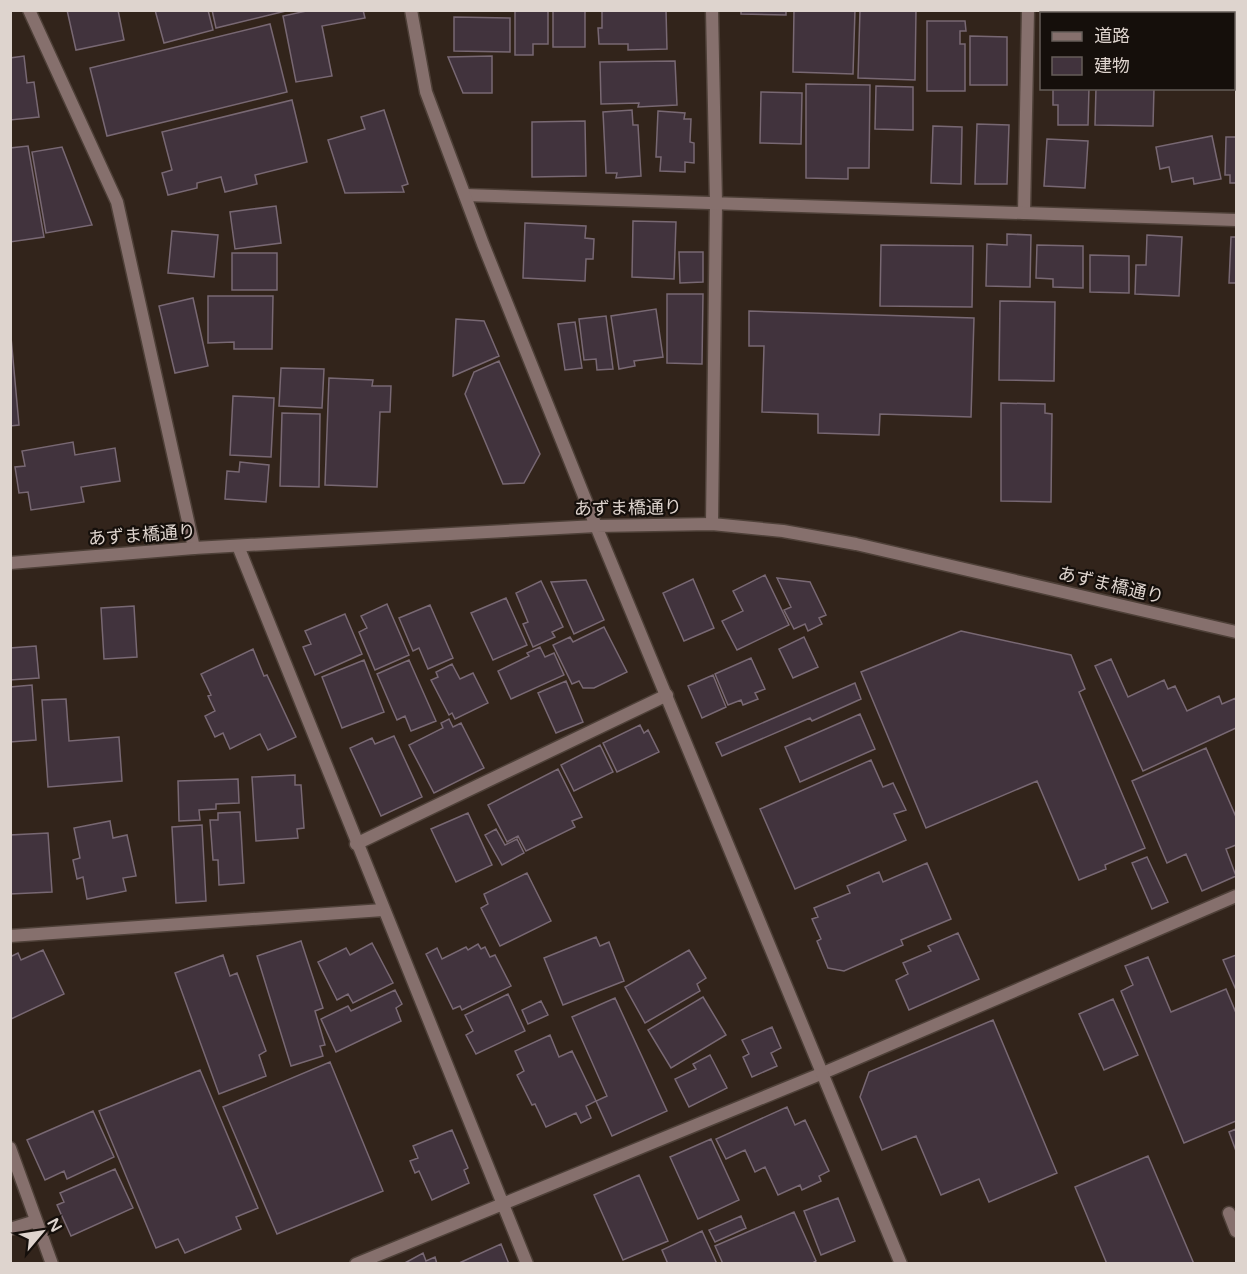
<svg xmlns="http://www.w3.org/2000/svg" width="1247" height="1274" font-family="'Varela Round','Noto Sans JP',sans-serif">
<rect width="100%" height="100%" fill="#32241b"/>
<path fill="#41333d" stroke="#786873" stroke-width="1.5" d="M67,10h51l6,30 -48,10z
M155,10h53l5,20 -49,13z
M212,10h78l-74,18z
M311,10h52l2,8 -43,8 10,50 -36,6 -13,-66z
M515,10h33v34h-15v11h-18z
M553,10h32v37h-32z
M602,10h64l1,39 -39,1v-6h-29l-1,-16h4z
M741,10h45v5l-45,-1z
M794,10h61l-2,64 -60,-2z
M860,10h56l-1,70 -57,-2z
M1043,10h48v4h-34z
M1144,10h54v4h-54z
M1205,10h31v10h-2v-6h-29z
M454,17l56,1v34l-56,-1z
M927,21h38l1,10h-6v13h5v47h-38z
M270,24l17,68 -180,44 -17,-68z
M970,36l37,1v48h-37z
M24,56l3,27 7,-1 5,35 -29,3v-62z
M492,56v37h-29l-15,-36z
M675,61l2,44 -39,2 1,-4 -38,1 -1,-42z
M806,84l64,1 -1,83h-21v11l-42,-1z
M876,86l37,1v43l-38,-1z
M1053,88h36l-1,37h-30v-20h-5z
M1096,88h58l-1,38 -58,-1z
M761,92l41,1 -1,51 -41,-1z
M292,100l15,62 -52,13 2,9 -32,8 -4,-15 -24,6v5l-29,7 -6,-22 10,-3 -10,-38z
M384,110l24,74 -6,2 2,6 -59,1 -17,-53 37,-11 -4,-12z
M632,110l1,15h5l3,51 -25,2 1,-5h-11l-3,-61z
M658,111l27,2 -1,6h7l-1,23 4,1v20l-9,-1v10l-25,-1 1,-14h-5z
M585,121l1,55 -54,1v-55z
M977,124l32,1 -2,59h-32z
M933,126l29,1 -1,57 -30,-1z
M1212,136l9,43 -27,5 -1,-6 -21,4 -3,-15 -9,2 -4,-22z
M1226,137h10v46h-6v-8h-5z
M1047,139l41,2 -3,47 -41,-2z
M28,146l16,91 -34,5v-94z
M62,147l30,78 -46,8 -14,-81z
M276,206l5,37 -46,6 -5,-37z
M633,221l43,1 -2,57 -42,-2z
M525,223l61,3 -1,12 9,1 -1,20h-7l-1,22 -62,-3z
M172,231l46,4 -4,42 -46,-4z
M1007,234l24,1 -1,52 -44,-1 1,-42 20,1z
M1147,235l35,2 -3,59 -44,-2 1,-29h10z
M1231,237h5v46h-7z
M881,245l92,1 -1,61 -92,-1z
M1037,245l46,1v42l-30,-1v-8l-17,-1z
M679,252h24v30l-23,1z
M232,253h45v37h-45z
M1090,255l39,1v37l-39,-1z
M667,294h36l-1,70 -35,-1z
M208,296h65l-1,53h-38v-7l-26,1z
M193,298l15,68 -33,7 -16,-67z
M1000,301l55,1 -1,79 -55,-1z
M656,309l7,48 -29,4 1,5 -16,3 -8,-53z
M749,311l225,7 -3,99 -91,-3 -1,21 -61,-2v-19l-56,-2 2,-66h-15z
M606,316l7,53 -16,1 -1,-11 -12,1 -5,-41z
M456,319l28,2 15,35 -46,20z
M575,322l7,46 -17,2 -7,-46z
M10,326l9,99 -9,1z
M499,361l41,93 -16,29 -21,1 -38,-90 9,-22z
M281,368l43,1 -2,39 -43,-2z
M329,378l44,2 -1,6h19l-1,26h-10l-3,75 -52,-2z
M233,396l41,2 -3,59 -41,-2z
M1001,403l44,1v9l7,1 -1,88 -50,-1z
M282,413l38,1 -1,73 -39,-1z
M73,442l2,13 40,-7 5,33 -39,6 3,15 -53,8 -3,-18 -9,1 -4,-26 10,-1 -3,-15z
M240,462l29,3 -3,37 -41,-3 2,-28 12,1z
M765,575l24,50 -52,25 -15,-29 21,-10 -10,-20z
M777,578l33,4 16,33 -7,3 3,6 -14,7 -3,-7 -11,5 -10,-19 7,-3z
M693,579l21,49 -30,13 -21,-48z
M586,580l18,40 -30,14 -23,-52z
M541,581l22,46 -11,5 3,5 -22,10 -10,-23 5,-2 -12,-29z
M506,598l21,47 -34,15 -22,-47z
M387,604l22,51 -34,15 -16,-38 8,-4 -6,-12z
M430,605l23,53 -25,11 -9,-21 -6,3 -14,-33z
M134,606l3,51 -33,2 -3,-51z
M345,614l17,40 -47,21 -12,-28 8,-3 -6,-13z
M604,627l23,45 -33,16h-11l-4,-7 -7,3 -19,-39 17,-8 3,5z
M961,631l110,24 14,34 -6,3 66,156 -40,17 1,4 -27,11 -42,-99 -111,47 -65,-156z
M804,637l14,30 -25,11 -14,-29z
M36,646l3,32 -29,2v-32z
M540,647l5,10 9,-4 10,22 -53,24 -13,-28 31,-15 -2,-3z
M253,649l11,27 3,-1 29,62 -28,13 -8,-16 -30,15 -7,-16 -8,4 -10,-21 10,-5 -7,-15 3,-1 -10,-21z
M751,658l14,31 -10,4 3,6 -15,6 -2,-5 -13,5 -13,-31z
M1111,659l17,38 36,-17 4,9 7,-3 12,25 32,-15 3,8 14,-6v30l-93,43 -48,-105z
M364,660l20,52 -42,16 -20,-51z
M409,660l27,61 -25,10 -6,-15 -8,4 -20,-46z
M452,664l8,15 13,-6 15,30 -33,16 -3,-6 -3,2 -18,-35 7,-3 -2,-5z
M713,675l13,32 -24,11 -14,-32z
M566,681l17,41 -27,11 -18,-40z
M855,683l6,16 -49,22 -2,-3 -88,38 -6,-13z
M32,685l4,55 -26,2v-55z
M66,699l3,42 50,-4 3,44 -74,6 -6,-87z
M860,714l15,35 -75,33 -15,-35z
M449,719l4,8 8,-4 23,45 -50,25 -25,-48 34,-17 -2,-5z
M640,725l4,8 4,-3 11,22 -42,20 -14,-29z
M394,736l28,61 -41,19 -31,-68 22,-10 3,6z
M600,745l13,27 -39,19 -13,-26z
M1206,748l30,69v28l-10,4 10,27 -34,15 -16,-37 -19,9 -35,-82z
M871,760l12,27 10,-4 13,27 -12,4 12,26 -111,49 -35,-80z
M558,769l24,48 -10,4 3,6 -49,24 -8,-15 -11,6 -19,-37z
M295,775v10h6l3,43 -7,1 1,9 -42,3 -4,-64z
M238,779l1,24 -23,1v5l-17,1 1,10 -21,1 -1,-40z
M240,812l4,71 -25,2 -1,-25h-5l-3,-40h8v-7z
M468,813l24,52 -36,17 -25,-53z
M110,821l3,17 14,-3 9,41 -13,2 3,13 -39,8 -4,-22 -6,2 -4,-19 7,-2 -6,-30z
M202,825l4,76 -30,2 -4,-76z
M496,829l9,16 12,-6 7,14 -22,12 -17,-30z
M48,833l4,59 -42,2v-59z
M1147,857l21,45 -16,7 -20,-46z
M927,863l24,56 -50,21 2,5 -59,26 -16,-3 -11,-27 4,-2 -9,-20 6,-2 -4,-9 36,-15 -3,-7 32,-14 4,10z
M527,873l24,48 -51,25 -19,-38 7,-4 -4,-10z
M958,933l21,46 -70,31 -13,-30 12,-6 -5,-11 28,-12 -3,-5z
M596,937l4,9 9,-4 15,39 -61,24 -19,-47z
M301,941l22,67 -8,3 10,34 -5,1 3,10 -32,10 -34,-110z
M372,943l21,40 -40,20 -5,-9 -11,6 -19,-38 28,-14 4,7z
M478,944l3,5 4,-2 5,10 5,-2 16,31 -49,24 -2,-4 -7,3 -27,-55 11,-6 5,11 24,-12 2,3z
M43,950l21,44 -53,25 -1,-66 2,3 6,-3 3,7z
M689,950l17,28 -9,6 3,7 -55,32 -20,-36z
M223,955l7,21 7,-3 29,78 -7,4 7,21 -47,18 -44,-121z
M1236,955v35l-13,-30z
M1148,957l23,55 55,-23 10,24v108l-52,22 -63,-152 12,-6 -8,-19z
M395,990l7,14 -6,4 5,13 -65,31 -15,-33 27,-13 3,5z
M508,994l17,37 -49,23 -10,-19 7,-4 -8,-16z
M703,997l23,38 -55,33 -23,-38z
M615,998l52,113 -55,25 -16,-35 11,-5 -35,-79z
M1113,999l25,56 -34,15 -25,-56z
M541,1001l7,14 -20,9 -6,-14z
M993,1020l64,153 -68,29 -10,-23 -38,16 -25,-59 -34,14 -22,-53 9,-25z
M772,1027l9,21 -10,5 6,13 -25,11 -9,-20 6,-3 -7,-14z
M550,1035l9,22 13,-6 24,50 -10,5 5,12 -10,5 -5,-10 -30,14 -11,-23 -3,1 -15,-30 7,-4 -9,-20z
M710,1055l17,33 -38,19 -14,-28 21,-10 -3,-5z
M330,1062l53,129 -106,43 -54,-127z
M200,1070l58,138 -22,9 5,12 -56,24 -7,-14 -22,9 -57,-137z
M787,1107l8,18 10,-5 24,51 -10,5 2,5 -19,9 -2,-5 -22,10 -13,-28 -10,5 -10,-22 -19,9 -10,-20z
M93,1111l21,46 -47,22 -3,-8 -19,9 -18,-40z
M1236,1129v22l-7,-19z
M452,1130l16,38 -4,2 5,13 -37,17 -13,-29 -4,2 -5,-12 8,-3 -5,-12z
M711,1139l28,61 -41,19 -28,-62z
M1148,1156l46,108h-87l-32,-77z
M115,1169l18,39 -62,28 -14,-31 7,-3 -4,-9z
M639,1175l29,66 -45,19 -29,-65z
M838,1198l17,43 -34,14 -17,-44z
M794,1212l22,49 -5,3h-88l-8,-18z
M741,1216l5,12 -31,14 -6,-12z
M702,1231l15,33h-49l-6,-14z
M501,1244l8,20h-52z
M423,1253l3,8 9,-4 2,7h-34z"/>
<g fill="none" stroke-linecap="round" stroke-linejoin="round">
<g stroke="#4e4038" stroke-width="15">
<path id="service" d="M1024,213l4,-203
M712,524l4,-321
M356,844l311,-149
M1229,1213l7,18"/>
</g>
<g stroke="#4e4038" stroke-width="15">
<path id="minor" d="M29,10l88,192 77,346
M712,10l4,193
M465,195l771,25
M238,546l289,718
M10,936l373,-26
M10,1148l42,116
M10,1229l26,-8
M356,1264l467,-191 413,-177"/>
</g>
<g stroke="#4e4038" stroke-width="15">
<path id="tertiary" d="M411,10l15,82 57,152 113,282 305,738
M10,563l184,-15 402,-22 116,-2 71,7 73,13 380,88"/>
</g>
<use href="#service" stroke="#86706d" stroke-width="12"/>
<use href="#minor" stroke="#86706d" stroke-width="12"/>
<use href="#tertiary" stroke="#86706d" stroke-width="12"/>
</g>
<g text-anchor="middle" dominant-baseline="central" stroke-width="4.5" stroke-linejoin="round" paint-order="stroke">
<g font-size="18" fill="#ded4ce" stroke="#150f0b">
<text transform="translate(628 508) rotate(-1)">あずま橋通り</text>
<text transform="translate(142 535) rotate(-4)">あずま橋通り</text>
<text transform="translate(1111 585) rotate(13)">あずま橋通り</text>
</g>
</g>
<rect width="1247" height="1274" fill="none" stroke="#ded4ce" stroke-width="24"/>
<rect x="1040" y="12" width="195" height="78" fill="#150f0b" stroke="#655e59" stroke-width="1.5"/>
<rect x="1052" y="32" width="30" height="9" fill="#86706d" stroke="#655e59" stroke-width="1.5"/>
<text x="1094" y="42" font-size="18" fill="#ded4ce">道路</text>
<rect x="1052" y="57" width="30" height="18" fill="#41333d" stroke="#655e59" stroke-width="1.5"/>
<text x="1094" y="72" font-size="18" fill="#ded4ce">建物</text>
<g transform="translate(42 1232) rotate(61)" stroke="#150f0b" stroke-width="4.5" paint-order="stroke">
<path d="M0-4.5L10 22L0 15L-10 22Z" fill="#ded4ce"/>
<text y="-9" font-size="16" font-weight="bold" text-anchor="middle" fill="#ded4ce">N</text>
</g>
</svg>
